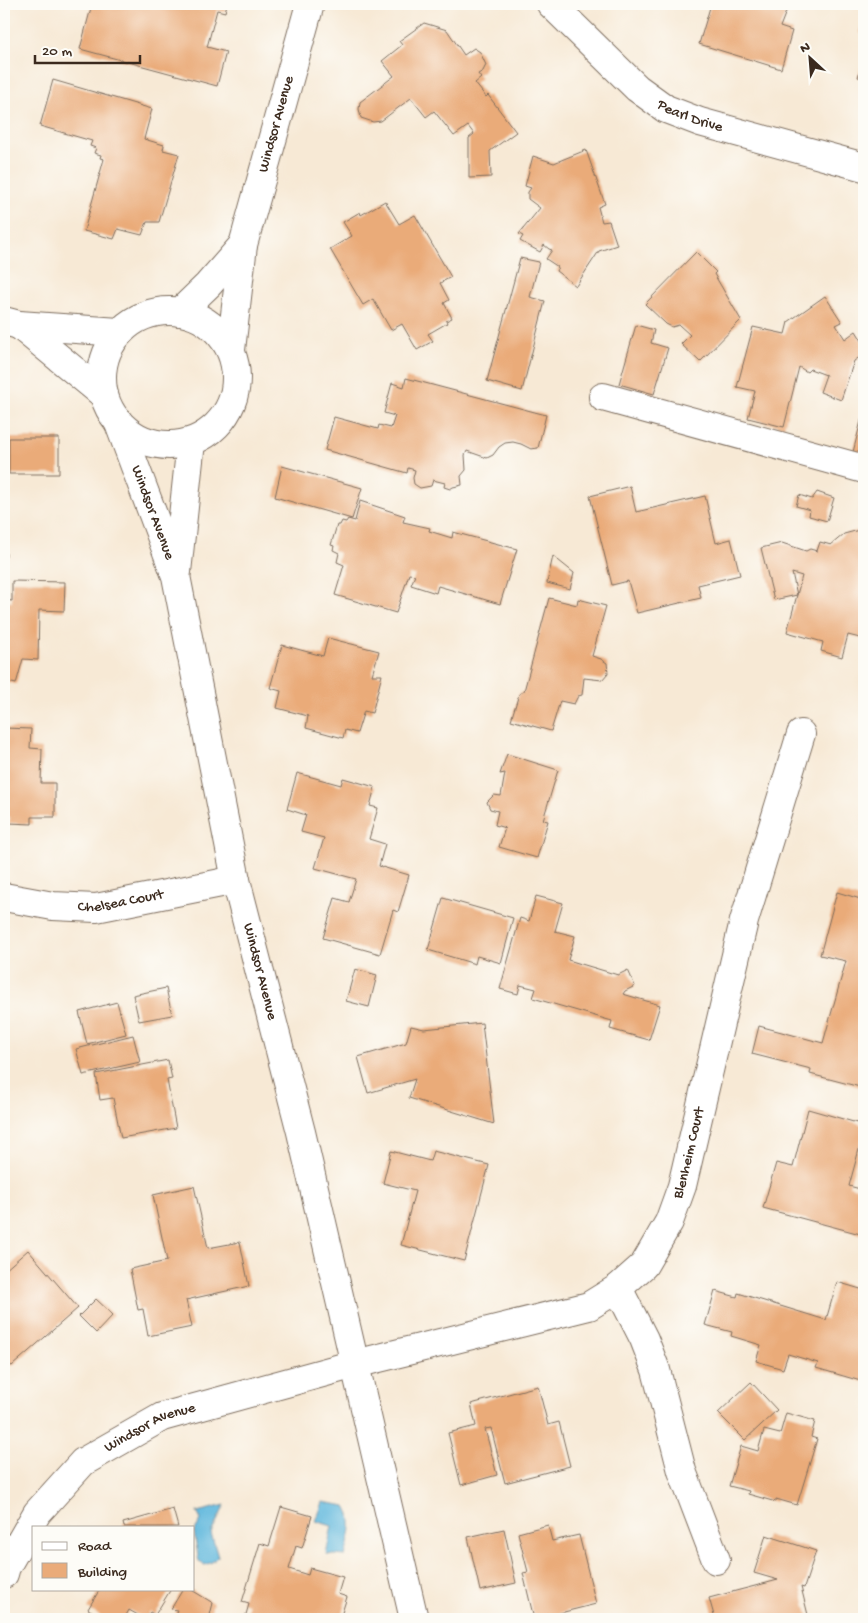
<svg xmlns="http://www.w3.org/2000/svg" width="868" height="1623" font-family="'Gochi Hand',sans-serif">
<rect width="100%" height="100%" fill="#fdfcf7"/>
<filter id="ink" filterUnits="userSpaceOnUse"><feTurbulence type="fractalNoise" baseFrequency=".02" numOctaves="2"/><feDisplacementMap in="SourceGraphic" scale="10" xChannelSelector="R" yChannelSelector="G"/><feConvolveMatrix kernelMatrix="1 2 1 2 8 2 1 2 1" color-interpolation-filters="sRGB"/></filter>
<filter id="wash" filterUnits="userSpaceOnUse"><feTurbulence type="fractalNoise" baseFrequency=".0096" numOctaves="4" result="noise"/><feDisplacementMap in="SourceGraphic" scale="20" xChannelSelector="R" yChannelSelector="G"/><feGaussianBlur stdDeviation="1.12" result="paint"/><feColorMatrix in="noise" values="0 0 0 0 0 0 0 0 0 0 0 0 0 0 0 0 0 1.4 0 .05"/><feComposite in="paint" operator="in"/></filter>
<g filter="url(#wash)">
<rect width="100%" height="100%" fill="#f7e9d5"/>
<path fill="#60b8dd" stroke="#4e717e" d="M323,1502l23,4c10,15 3,33 -1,50l-19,-2 6,-28 -16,-5z
M225,1505l-14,28 7,24 -6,5 -7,3 -6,-3 -5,-30 7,-12 -4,-8z"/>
<g id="blocks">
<path fill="#eaab79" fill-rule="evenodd" d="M92,4h62l21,5 2,-5h50l-2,8 -8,-2 -10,37 19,5 -9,34 -137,-37z
M711,4h78l-9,23 12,4 -11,38 -82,-25z
M864,19v15l-4,-1z
M424,23l23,7 17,25 10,-7 6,4 6,13 -3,6 -5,3 3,4 -6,5 11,14 2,-2 28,37 -26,19 1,26 -22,1v-40l5,-4 -6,-8 -14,10 -20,-25 -8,6 -15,-19 -30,23 -8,1 -12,-4 -2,-9 1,-7 34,-26 -12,-15 20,-16 -3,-4z
M864,57v22l-6,-2z
M53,80l99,29 -8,30 20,6 -1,5 16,4 -20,68h-12l-5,13 -24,-6 -4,10 -30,-8 20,-72 -4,-1 1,-3 -7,-2 2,-5 -6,-2 2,-5 -52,-15z
M586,150l19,54 -7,3 4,15 7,-1 8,24 -18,6 -23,35 -20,-15 2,-4 -12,-8 6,-9 -3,-1 -5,-4 -4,7 -20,-11 3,-5 -4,-2 21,-26 -12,-9v-7l3,-4 -6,-2 8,-30 21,7z
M385,201l14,23 16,-9 36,62 -11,6 9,17 -5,3 8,15 -6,3 1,2 -19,11 5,7 -16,9 -15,-26 -11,6 -18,-31 -10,6 -33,-56 22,-13 -9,-14 17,-10 1,3z
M696,252l20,20 -2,2 27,46 -41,42 -19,-18 9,-9 -11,-10 -7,2 -6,-3 -21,-20z
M520,258l19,4 -9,35 15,4 -23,90 -35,-10z
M825,296l17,26 -6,3 9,14 11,-8 8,13v10l-10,7 -13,39 -21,-8 6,-17 -16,-6 -3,3 -8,-5 -15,60 -36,-9 7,-27 -18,-4 16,-60 32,7 3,-12z
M636,325l18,5 -3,13 17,5 -14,46 -35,-10z
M406,378l140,37 -8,33 -7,1 -10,-5 -8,-2 -8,1 -6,4 -6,8 -6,3 -20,-7 -2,4 1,15 -5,6 1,9 -9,2 -3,2 -6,-2 1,-4 -12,-3 -2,6 -11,2 -6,-4 -1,-6 2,-8 -7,-2 -1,5 -82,-23 9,-33 44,12 1,-4 12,3 4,-12 -11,-3 8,-30 12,4z
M863,413h1v46l-12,-3z
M9,438h50v36h-50z
M4,446l3,1v27h-3z
M282,466l80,22 -10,31 -77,-22z
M630,486l6,26 69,-16 11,47 15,-4 9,36 -42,10 3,13 -64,15 -9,-32 -16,4 -22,-89z
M817,492l17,6 -7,23 -18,-5 1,-6 -14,-4 3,-11 13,4z
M360,501l45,15 -2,6 27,6 -1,3 23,7 1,-6 64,17 -17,55 -62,-18 -2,7 -25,-8 4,-10 -6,-1 -13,39 -61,-18 9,-30 -7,-3 2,-9 -6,-3 1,-4 -3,-1 6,-20h3l2,-4 4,1 2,-3 7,2z
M4,524h2v33h-2z
M859,530l5,1v108l-16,-4 -6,22 -21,-6 2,-9 -36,-10 10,-37 -23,5 -13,-52 21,-5 24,8 4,-2 7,2 3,-9 11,3 13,-11zM792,573l10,3 -5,19z
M553,556l21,17 -4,16 -23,-6z
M12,581l53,1 -1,29 -25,-1 -1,50 -15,-1 -7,25 -12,-3v-81l8,1z
M549,598l28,7 1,-6 28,7 -14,50 9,3 6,4 1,10 -6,7 -18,-2 -2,17 -4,1 -4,8 -14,-3 -9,30 -40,-11 8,-26 5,-3z
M328,638l51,13 -7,24h10l-10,38 -8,-2 -7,22 -12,-3 -2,8 -37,-10 2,-12 -31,-8 4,-17 -11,-3 12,-43 41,11z
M4,728l27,1 -1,19 12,1 -1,34h14v34h-23v7l-23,-1 1,-6h-6z
M507,754l51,16 -15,50 5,1 -11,37 -38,-11 6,-19 -10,-3 3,-14 -8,-2 -3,-7 7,-7 7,1 4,-23 -5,1z
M297,773l44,12 2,-7 32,9 -5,19 8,2 -9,31 16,5 -6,22 30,9 -11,37 -5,-2 -13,44 -57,-16 12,-40 14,4 7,-23 -41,-11 9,-30 -23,-6 5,-17 -19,-6z
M837,892l27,8v188l-54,-14 1,-5 -59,-15 7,-28 64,17 23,-82 -26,-6z
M536,896l27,7 -8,28 20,5 -7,24 50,15 10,-5 7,16 -10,5 -2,3 37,11 -11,35 -39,-11 2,-8 -79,-23 3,-9 -16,-4 -2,9 -18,-5 20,-71 9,3z
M443,898l70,20 -12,45 -24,-7 -2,8 -47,-14z
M355,969l22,6 -8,32 -23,-6z
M166,988l6,27 -33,6 -6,-26z
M117,1002l9,32 -39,10 -8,-32z
M482,1023l12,101 -85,-26 6,-19 -47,14 -10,-36 48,-14 5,-17 13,3z
M133,1035l7,27 -57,13 -7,-26z
M168,1060l4,19 -5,1 9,48 -55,10 -8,-40 -13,2 -4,-26z
M808,1109l56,16v6l-15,55 15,4v45l-101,-27 13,-45 17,4z
M391,1151l39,10 3,-10 56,14 -25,96 -63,-16 14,-54 -32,-8z
M194,1186l14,62 32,-6 9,44 -63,14 6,27 -44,9 -5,-27 -5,1 -8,-41 37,-8 -14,-66z
M28,1250l50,58 -66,58 -8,-4v-91z
M837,1282l27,8v92l-48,-14 2,-5 -30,-9 -5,15 -27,-8 5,-16 -30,-9 1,-4 -27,-7 10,-34 22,6 1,-4 88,27z
M96,1299l17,16 -17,18 -17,-17z
M751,1382l26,28 -32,30 -27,-27z
M538,1386l10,39 11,-3 11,44 -65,17 -14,-55 -6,1 12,46 -36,10 -13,-52 28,-7 -5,-22z
M786,1413l29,8 -4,16 6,2 -20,66 -21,-6v3l-28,-8 1,-3 -20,-5 12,-40 17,5 6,-21 16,4z
M281,1507l31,9 -10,32 -6,-2 -7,23 19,6 2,-7 33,9 -5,17 9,3 -7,22 -95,-1 4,-14 -7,-2 18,-59 9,3z
M173,1509l5,18h-54l-1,-4z
M548,1525l4,16 27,-6 17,69 -40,10 1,5h-23l-11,-46 5,-1 -10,-39z
M504,1529l12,54 -36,8 -12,-54z
M766,1535l50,16 -12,37 -3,-1 8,32h-94l-6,-21 69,-18 -24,-7z
M100,1589h71l-16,26 -5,-3 -5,7 -16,-9 -5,9h-19l-17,-10z
M183,1589h7l23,14 -4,16h-36l4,-9 -6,-1z"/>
</g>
</g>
<g filter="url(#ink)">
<use href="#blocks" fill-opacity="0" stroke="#7d6d5e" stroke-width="1"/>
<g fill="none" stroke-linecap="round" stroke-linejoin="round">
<g stroke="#7d6d5e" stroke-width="30">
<g id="minor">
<path id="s1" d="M551,4l86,84 29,21 34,13 164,45"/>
<circle cx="169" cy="378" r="67"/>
<path d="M180,312l28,-27 35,-40"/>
<path d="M4,321l15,4 100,7"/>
<path d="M19,325l85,70"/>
<path id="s2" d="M231,350l12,-105 67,-241"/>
<path d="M603,397l261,72"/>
<path id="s3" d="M118,421l58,155 60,304 65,252 113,487"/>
<path d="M177,572l14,-130"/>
<path id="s4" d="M4,897l49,9 43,2 140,-28"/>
<path d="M618,1288l26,51 12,31 26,101 34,89"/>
<path id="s5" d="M4,1574l2,-7 31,-54 46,-51 79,-45 193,-53 234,-58 29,-18 26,-23 25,-43 13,-36 62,-265 57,-187"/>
</g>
</g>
<use href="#minor" stroke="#fff" stroke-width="28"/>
</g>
</g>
<g text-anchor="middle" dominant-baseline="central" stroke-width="4" stroke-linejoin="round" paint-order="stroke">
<g font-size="15" fill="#3b2a1e" stroke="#fdfcf7">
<text stroke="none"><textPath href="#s1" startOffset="181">Pearl Drive</textPath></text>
<text stroke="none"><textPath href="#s2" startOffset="231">Windsor Avenue</textPath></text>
<text stroke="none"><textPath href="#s3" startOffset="98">Windsor Avenue</textPath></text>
<text stroke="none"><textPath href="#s4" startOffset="118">Chelsea Court</textPath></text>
<text stroke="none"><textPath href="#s3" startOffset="570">Windsor Avenue</textPath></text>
<text stroke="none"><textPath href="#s5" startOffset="861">Blenheim Court</textPath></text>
<text stroke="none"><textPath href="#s5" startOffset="214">Windsor Avenue</textPath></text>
</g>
</g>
<rect width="868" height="1623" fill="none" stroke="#fdfcf7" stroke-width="20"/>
<rect x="32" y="1526" width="162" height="65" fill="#fdfcf7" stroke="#afa8a0"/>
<rect x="42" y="1542" width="25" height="8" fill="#ffffff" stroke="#afa8a0"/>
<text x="78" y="1550" font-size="15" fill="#3b2a1e">Road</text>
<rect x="42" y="1563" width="25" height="15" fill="#eaab79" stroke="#afa8a0"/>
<text x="78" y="1576" font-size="15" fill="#3b2a1e">Building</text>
<g transform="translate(810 58) rotate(334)" stroke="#fdfcf7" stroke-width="4" paint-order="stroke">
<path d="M0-4L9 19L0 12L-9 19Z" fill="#3b2a1e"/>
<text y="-8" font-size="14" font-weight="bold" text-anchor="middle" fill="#3b2a1e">N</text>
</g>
<path d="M35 55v8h105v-8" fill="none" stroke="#3b2a1e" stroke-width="2.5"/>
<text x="42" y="55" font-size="15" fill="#3b2a1e" stroke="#fdfcf7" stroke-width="4" paint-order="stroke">20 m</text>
</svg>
